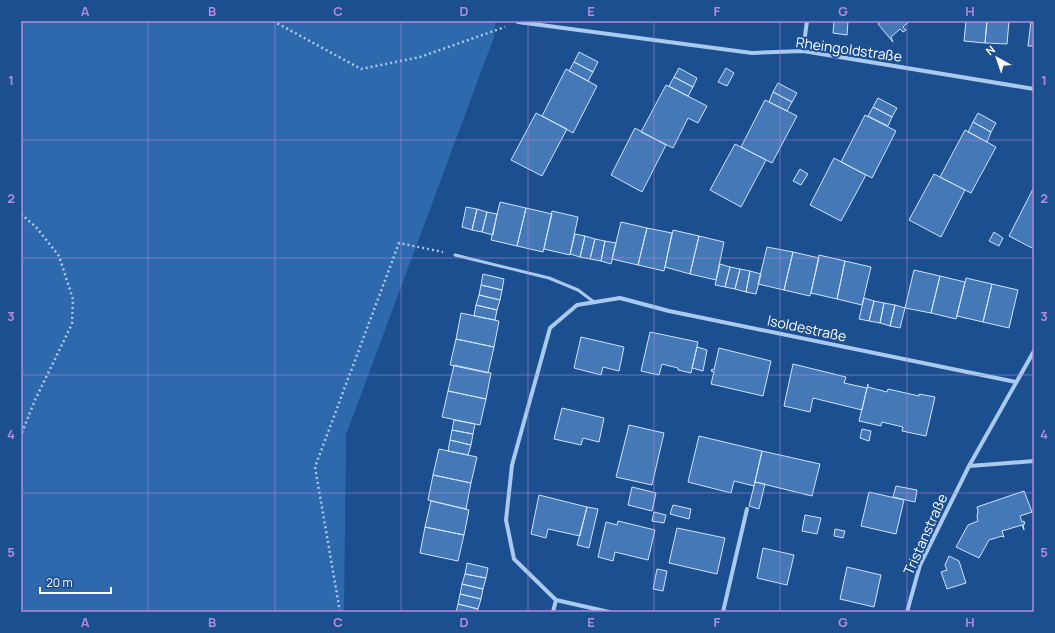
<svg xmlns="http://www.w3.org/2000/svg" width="1055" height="633" font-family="Manrope,sans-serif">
<rect width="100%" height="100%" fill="#1b4f8f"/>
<path fill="#2e69ad" d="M21,21h474l-1,16 -148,398 -2,177h-323z"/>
<path fill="#4478b7" stroke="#cfe3fa" d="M834,21h14l-1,14 -14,-2z
M881,21h29l-7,6 3,3 -3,2 -3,-3 -9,8 2,5 -15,-18z
M966,21h21l-2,22 -21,-2z
M987,21h22l-2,23 -22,-1z
M1031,21h3v25h-6z
M579,52l19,10 -5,10 -19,-10z
M574,62l19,10 -5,9 -19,-10z
M679,68l18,10 -4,9 -19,-10z
M726,68l8,5 -7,13 -9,-4z
M566,69l31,17 -24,47 -31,-17z
M674,77l19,10 -5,9 -19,-10z
M778,83l19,10 -5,9 -19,-10z
M666,85l41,21 -9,17 -10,-5 -15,30 -32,-16z
M773,92l19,10 -5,9 -18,-9z
M878,98l19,10 -5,9 -19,-10z
M765,100l32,16 -25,47 -31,-16z
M873,107l19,10 -4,9 -20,-10z
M536,113l31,16 -25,47 -31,-16z
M978,113l18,10 -5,9 -18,-10z
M865,115l31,16 -24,47 -31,-16z
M973,122l18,10 -4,10 -19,-10z
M635,128l31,17 -24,47 -31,-17z
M965,130l31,17 -25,46 -31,-16z
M735,144l31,16 -25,47 -31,-17z
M834,158l32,17 -25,46 -31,-16z
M800,169l8,5 -7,11 -8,-4z
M934,174l31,16 -24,47 -32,-17z
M1033,189h1v60l-25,-13z
M500,202l26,6 -9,38 -26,-6z
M466,207l11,2 -5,21 -10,-3z
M526,208l26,6 -9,38 -26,-6z
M477,209l10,3 -5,20 -10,-2z
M552,211l26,6 -8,38 -26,-6z
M487,212l10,2 -4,21 -11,-3z
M621,222l26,6 -9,37 -26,-6z
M647,228l25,5 -8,38 -26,-6z
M673,230l26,6 -9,38 -25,-7z
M994,232l9,6 -4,8 -10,-5z
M575,234l10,2 -5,21 -10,-3z
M585,236l10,3 -5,20 -10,-2z
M699,236l25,6 -8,38 -26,-6z
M595,239l10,2 -4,20 -11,-2z
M605,241l11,2 -5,21 -10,-3z
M767,247l26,5 -9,38 -26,-6z
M793,252l26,6 -9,38 -26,-6z
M819,255l26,6 -8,38 -26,-6z
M845,261l26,6 -9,38 -25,-6z
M720,264l10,3 -5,20 -10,-2z
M730,267l10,2 -5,20 -10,-2z
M740,269l10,2 -4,21 -11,-3z
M914,270l26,6 -9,37 -26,-5z
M750,271l11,3 -5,20 -10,-2z
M483,274l21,5 -2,11 -21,-5z
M940,276l25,6 -9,37 -25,-6z
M966,278l26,6 -9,38 -26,-6z
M992,284l26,6 -9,38 -26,-6z
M481,285l21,5 -2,10 -21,-5z
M479,295l21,5 -3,10 -21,-5z
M864,298l10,3 -5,20 -10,-2z
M874,301l10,2 -4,20 -11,-2z
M884,303l11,2 -5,21 -10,-3z
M476,305l21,5 -2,10 -21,-4z
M895,305l10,3 -5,20 -10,-2z
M461,313l38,8 -5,26 -38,-8z
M650,332l48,10 -7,31 -13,-3v-2l-16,-4 -3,11 -18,-4z
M581,337l43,10 -5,24 -16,-4 -2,8 -27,-7z
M456,339l38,8 -6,26 -38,-8z
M697,347l10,3 -4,21 -11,-3z
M719,348l52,13 -8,35 -52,-12 3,-12 -3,-1 1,-2 2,1z
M793,364l53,13 -2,6 23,5 -5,22 -49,-12 -3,14 -26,-6z
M454,365l37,8 -5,26 -38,-8z
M868,384v3l19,5 1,-3 31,7v-2l16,3 -9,39 -24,-5 1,-4 -21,-5 -1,4 -22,-5z
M448,391l38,8 -6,26 -38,-8z
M562,408l42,10 -5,24 -16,-4 -2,7 -27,-6z
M454,420l21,4 -2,10 -21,-4z
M629,425l35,8 -12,52 -36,-8z
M862,429l9,2 -2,10 -9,-3z
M452,430l21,4 -2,11 -21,-5z
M699,436l63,15 -8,35 -20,-5 -3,12 -43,-11z
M450,440l21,5 -3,10 -20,-4z
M439,449l38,8 -6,26 -38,-8z
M762,451l58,13 -8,32 -57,-14z
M433,475l38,8 -5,26 -38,-9z
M755,482l10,2 -6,25 -10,-3z
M896,486l21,4 -2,12 -22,-5z
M632,487l24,6 -4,18 -24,-6z
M1024,491l8,21 -12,4 2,6 2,-1 1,3h-2l1,6 -2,-5 -20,6 2,6h-1l-1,-1 -13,4 -10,18 -23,-11 12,-22 10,-4 -1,-4 1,-6 -1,-4z
M869,492l35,8 -8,34 -35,-8z
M539,495l48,12 -7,29 -32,-7 -2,9 -15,-4z
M431,501l38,9 -5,25 -39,-8z
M673,505l18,4 -2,10 -19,-5z
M587,507l11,2 -9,39 -12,-3z
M654,512l12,3 -2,8 -12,-2z
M805,515l16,3 -4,16 -15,-3z
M618,521l37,9 -7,30 -33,-8 -2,9 -15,-4 8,-35 11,3z
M425,527l39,8 -6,26 -38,-8z
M677,528l48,10 -8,36 -48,-11z
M835,529l10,2 -2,7 -9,-2z
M763,548l31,7 -7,30 -30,-7z
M949,556l10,5 7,22 -19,6 -6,-17 6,-2 -2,-5z
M467,563l21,5 -2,10 -21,-4z
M847,567l34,8 -7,32 -34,-8z
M657,569l10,2 -4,20 -10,-2z
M465,574l21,4 -3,11 -21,-5z
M462,584l21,5 -2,10 -21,-5z
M460,594l21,5 -3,10 -20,-5z
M458,604l20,5 -1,3h-21z"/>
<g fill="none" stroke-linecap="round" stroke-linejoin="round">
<path stroke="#a9c9ee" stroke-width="2.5" stroke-dasharray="2 3" stroke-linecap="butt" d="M273,21l88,48 59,-12 85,-30
M21,214l15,13 23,29 14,43 -1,25 -37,76 -14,35
M340,612l-25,-145 84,-224 44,9"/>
<path stroke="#a9c9ee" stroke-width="3" d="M455,255l94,23 29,12 16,12"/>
<path stroke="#a9c9ee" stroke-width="4" d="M518,22l234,31 51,-2 231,38
M803,51l4,-30
M969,466l65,-5
M553,612l3,-12
M609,612l-53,-12 -42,-41 -8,-39 6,-55 38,-137 27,-23 43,-7 49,13 347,71
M723,612l24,-103
M907,612l13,-47 49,-99 65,-115"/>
</g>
<path fill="none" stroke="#b68bdc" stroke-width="1" stroke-opacity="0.55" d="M148,21v591M275,21v591M401,21v591M528,21v591M654,21v591M780,21v591M907,21v591M21,140h1013M21,258h1013M21,375h1013M21,493h1013"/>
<g text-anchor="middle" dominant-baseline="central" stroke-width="4" stroke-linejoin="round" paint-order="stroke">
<g font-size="14" fill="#fff" stroke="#1b4f8f">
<text transform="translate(849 49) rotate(8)">Rheingoldstraße</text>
<text transform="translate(807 328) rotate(12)">Isoldestraße</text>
<text transform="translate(925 534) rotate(-66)">Tristanstraße</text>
</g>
</g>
<rect width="1055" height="633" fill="none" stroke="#1b4f8f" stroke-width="44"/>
<g transform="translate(997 58) rotate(320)" stroke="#1b4f8f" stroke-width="3" paint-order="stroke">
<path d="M0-3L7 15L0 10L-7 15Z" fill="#ffffff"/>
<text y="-6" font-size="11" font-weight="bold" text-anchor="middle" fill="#ffffff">N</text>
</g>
<path d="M40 587v6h71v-6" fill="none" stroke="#ffffff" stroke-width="2"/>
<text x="46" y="587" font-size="12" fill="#ffffff" stroke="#1b4f8f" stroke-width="3" paint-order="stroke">20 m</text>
<rect x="22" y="22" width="1011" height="589" fill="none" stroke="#b68bdc" stroke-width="1.5"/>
<g font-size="13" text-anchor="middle" font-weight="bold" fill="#b68bdc">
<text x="85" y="16">A</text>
<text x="212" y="16">B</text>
<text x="338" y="16">C</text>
<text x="464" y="16">D</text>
<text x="591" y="16">E</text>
<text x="717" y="16">F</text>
<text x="843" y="16">G</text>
<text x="970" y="16">H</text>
<text x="11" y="85">1</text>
<text x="1044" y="85">1</text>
<text x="11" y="203">2</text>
<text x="1044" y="203">2</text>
<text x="11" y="321">3</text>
<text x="1044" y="321">3</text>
<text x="11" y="439">4</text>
<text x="1044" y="439">4</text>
<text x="11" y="557">5</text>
<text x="1044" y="557">5</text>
<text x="85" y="627">A</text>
<text x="212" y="627">B</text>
<text x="338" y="627">C</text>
<text x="464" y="627">D</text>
<text x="591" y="627">E</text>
<text x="717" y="627">F</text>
<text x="843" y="627">G</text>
<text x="970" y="627">H</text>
</g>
</svg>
